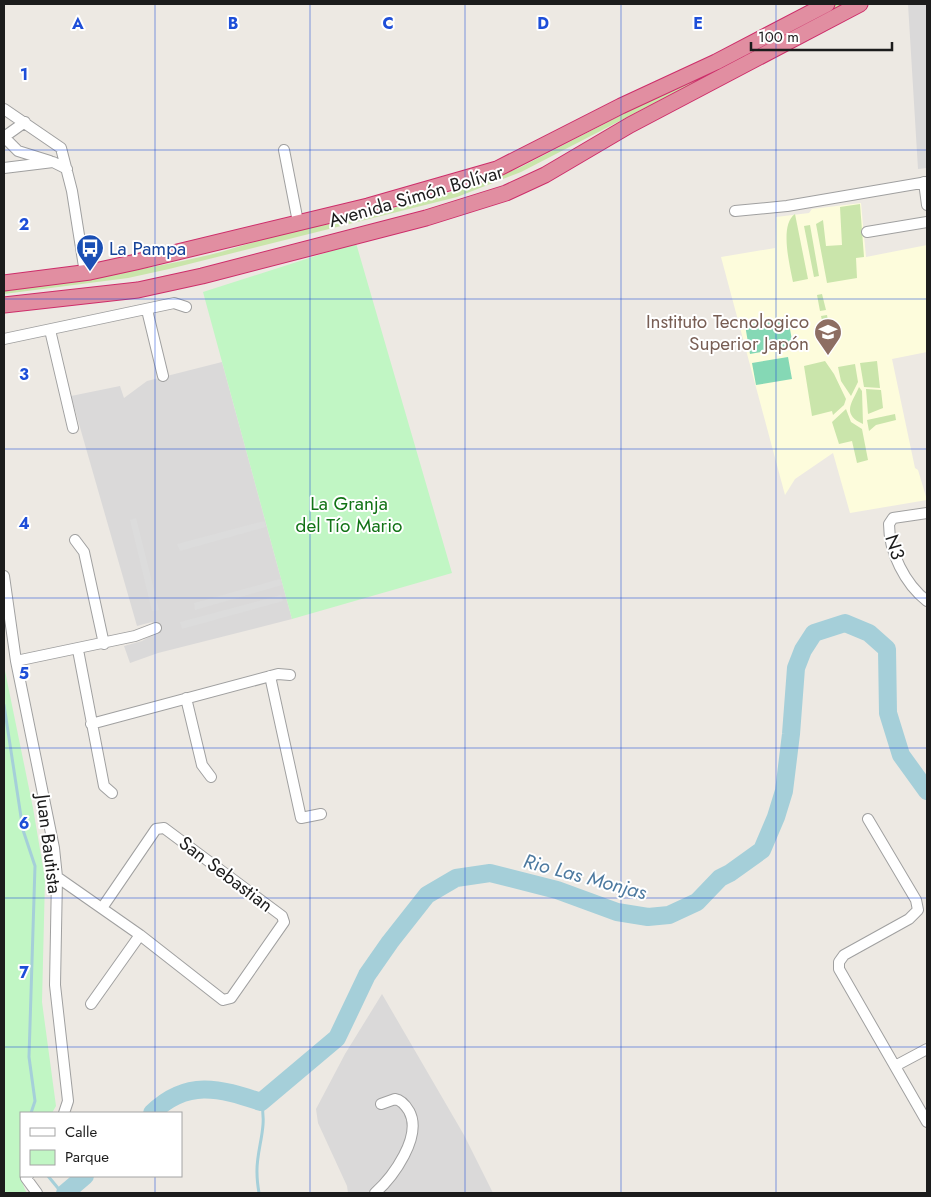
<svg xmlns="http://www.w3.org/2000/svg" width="931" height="1197" font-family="Jost,sans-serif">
<rect width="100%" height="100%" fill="#ede9e3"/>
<path fill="#dad9d9" d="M908,4h19v164l-9,1z
M222,362l70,257 -134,34 -28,10 -6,-17 18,-5 15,-9 -5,-10 -15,4 -66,-230 49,-10 4,12 23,-17z
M382,994l82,141 29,58h-145l-1,-7 -29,-63 -2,-14 29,-55z"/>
<path fill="#fdfcdc" d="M861,203l5,54 61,-12v107l-35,7 23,109 3,2 9,30 -77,13 -17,-60 -38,26 -10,16 -64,-238 54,-9 1,-31 33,-4 3,-4z"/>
<path fill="#cae5ab" d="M836,4h10l-325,168 -64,25 -288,72 -41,9 -124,16v-4c68,-10 138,-19 205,-35 28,-7 56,-17 84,-24 76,-18 153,-32 226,-63z
M860,204l4,53 -8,1 1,20 -30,5 -11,-59 7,-4 3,26 16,-1 -2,-38z
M795,214l13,65 -15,3c-3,-16 -14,-57 2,-68z
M810,225l9,51 -5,1 -10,-51z
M822,294l4,16 -6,1 -3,-16z
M827,315l4,22 -5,2 -5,-23z
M825,361l9,13 12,25 -2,6 -11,10 -1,-4 -20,5 -8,-50z
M877,361l3,27 -16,-1 -4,-24z
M855,364l3,18 -7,14 -10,-15 -3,-14z
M859,387l3,4 1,33c-22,-10 -11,-21 -4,-37z
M866,389l15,1 2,18 -15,6z
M846,409l5,13 11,7 6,31 -11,3 -5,-22 -13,3 -7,-22z
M895,414l1,6 -20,5 -7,6 -2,-11z"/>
<path fill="#c1f6c4" d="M356,243l96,330 -160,46 -89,-327z
M4,666l29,142 12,71 -3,123 14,104 -4,7h-31c0,22 -5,64 6,80h-23z"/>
<path fill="#85d8b5" d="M788,318l5,28 -43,8 -5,-29z
M788,357l4,22 -36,6 -4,-22z"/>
<path fill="#dcdcdc" d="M136,518l23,92 -7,1 -22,-91z
M264,521l2,6 -86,24 -3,-7z
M280,579l2,6 -87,25 -1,-7z
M281,595l2,6 -101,28 -2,-7z"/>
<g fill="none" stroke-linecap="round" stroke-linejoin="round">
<path stroke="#a5cfd9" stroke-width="3" d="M4,705l19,125 12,36 -6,191 6,44 -4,12
M48,1176l14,17
M259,1193c-1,-6 -2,-13 -2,-20 -1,-24 11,-45 4,-71"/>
<path stroke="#a5cfd9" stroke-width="18" d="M152,1113c35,-34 67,-25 109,-11l76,-64 30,-63 23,-33 37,-47 29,-17 34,-5 67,17 60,22 31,5 21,-2 28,-13 23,-24 10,-5 32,-23 14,-33 8,-26 7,-57 5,-66 7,-18 11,-17 31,-10 24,10 18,16 1,64 13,42 26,36
M65,1193l20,-17"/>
<g stroke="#a0a0a0" stroke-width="12">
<path id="minor" d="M4,109l57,39 11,43 13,82
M4,137l14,14 32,10
M4,137l21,-15
M284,150l14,72
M4,168l49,-6 14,7
M924,182l3,23
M735,211l52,-5 140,-24
M867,232l60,-10
M147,310l16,66
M50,330l23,98
M4,339l170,-36 12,4
M927,513l-34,5 -4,6c0,28 16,60 38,77
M75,540l9,12 20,92
M4,576l12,85 38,187 3,29 -2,108 13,116 -4,12
M78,650l26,136 8,7
M16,661l119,-25 21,-8
M270,676l31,142 20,-4
M186,698l16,67 9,12
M91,724l187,-50 12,1
M868,819l48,81 2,10 -9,9 -65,36 -5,7v7l88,153
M57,877l83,58 83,65 8,-2 53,-76 -2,-6 -118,-88 -8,1 -54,79
M91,1004l49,-69
M897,1065l30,-16
M28,1176l-2,2 11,15
M375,1193c18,-16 48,-57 34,-82 -3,-5 -8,-11 -14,-12l-14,5"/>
</g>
<g stroke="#cd2e6a" stroke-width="17">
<path id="highway" d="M4,283l86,-11 46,-10 232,-56 129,-37 124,-63 95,-44 111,-58
M4,305l134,-15 64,-14 224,-58 80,-25 39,-18 85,-50 230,-121"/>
</g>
<use href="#minor" stroke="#fff" stroke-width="10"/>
<use href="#highway" stroke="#e18ea1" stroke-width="15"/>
</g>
<path fill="none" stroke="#1d4ed8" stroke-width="1" stroke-opacity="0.55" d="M155,4v1109M310,4v1189M465,4v1189M621,4v1189M776,4v1189M4,150h923M4,299h923M4,449h923M4,598h923M4,748h923M4,898h923M4,1047h923M155,1176v17"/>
<defs>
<g id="bus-pin" transform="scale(1.4375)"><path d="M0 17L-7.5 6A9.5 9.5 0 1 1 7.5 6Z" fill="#1a4fb4" stroke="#fff"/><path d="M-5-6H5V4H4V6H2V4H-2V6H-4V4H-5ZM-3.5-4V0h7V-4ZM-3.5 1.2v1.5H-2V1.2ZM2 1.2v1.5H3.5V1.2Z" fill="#fff"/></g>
<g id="university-pin" transform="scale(1.4375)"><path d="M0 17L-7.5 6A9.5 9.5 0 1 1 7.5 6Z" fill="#8d6e63" stroke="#fff"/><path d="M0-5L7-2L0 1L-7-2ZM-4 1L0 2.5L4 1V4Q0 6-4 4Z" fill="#fff"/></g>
</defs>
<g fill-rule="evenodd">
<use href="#bus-pin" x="90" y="248"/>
<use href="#university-pin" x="828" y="332"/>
</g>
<g text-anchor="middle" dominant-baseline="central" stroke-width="4" stroke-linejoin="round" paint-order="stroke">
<g font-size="19" fill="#1c1c1c" stroke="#fff">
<text transform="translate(416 196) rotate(-16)">Avenida Simón Bolívar</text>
<text transform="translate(895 547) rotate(73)">N3</text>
<text transform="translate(49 844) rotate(83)">Juan Bautista</text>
<text transform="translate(226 874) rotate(37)">San Sebastian</text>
</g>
<g font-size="19" fill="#164399" stroke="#fff" text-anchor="start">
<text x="109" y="248">La Pampa</text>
</g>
<g font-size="19" fill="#785e54" stroke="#fff" text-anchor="end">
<text x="809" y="321">Instituto Tecnologico<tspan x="809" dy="22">Superior Japón</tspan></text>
</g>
<g font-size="19" fill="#127316" stroke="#fff">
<text x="349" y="503">La Granja<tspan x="349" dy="22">del Tío Mario</tspan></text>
</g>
<g font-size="20" font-style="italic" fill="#4c799f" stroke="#fff">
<text transform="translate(585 877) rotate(15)">Rio Las Monjas</text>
</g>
</g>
<g font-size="16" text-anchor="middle" font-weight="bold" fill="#1d4ed8" stroke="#fff" stroke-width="4" stroke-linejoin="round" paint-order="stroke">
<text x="78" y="29">A</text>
<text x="233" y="29">B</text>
<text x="388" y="29">C</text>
<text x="543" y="29">D</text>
<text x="698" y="29">E</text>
<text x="24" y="80">1</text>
<text x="24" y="230">2</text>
<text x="24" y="380">3</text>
<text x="24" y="529">4</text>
<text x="24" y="679">5</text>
<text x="24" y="829">6</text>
<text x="24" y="978">7</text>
</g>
<rect width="931" height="1197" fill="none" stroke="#1c1c1c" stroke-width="10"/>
<rect x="20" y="1112" width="162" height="65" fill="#ffffff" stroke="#a4a4a4"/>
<rect x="30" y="1128" width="25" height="8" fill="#ffffff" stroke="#a4a4a4"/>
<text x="65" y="1137" font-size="15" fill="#1c1c1c">Calle</text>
<rect x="30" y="1150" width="25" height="15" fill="#c1f6c4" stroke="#a4a4a4"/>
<text x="65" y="1162" font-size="15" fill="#1c1c1c">Parque</text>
<path d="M751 42v8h141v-8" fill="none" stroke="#1c1c1c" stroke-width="2.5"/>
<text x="758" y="42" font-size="15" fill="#1c1c1c" stroke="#ffffff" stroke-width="4" paint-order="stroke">100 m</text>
</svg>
